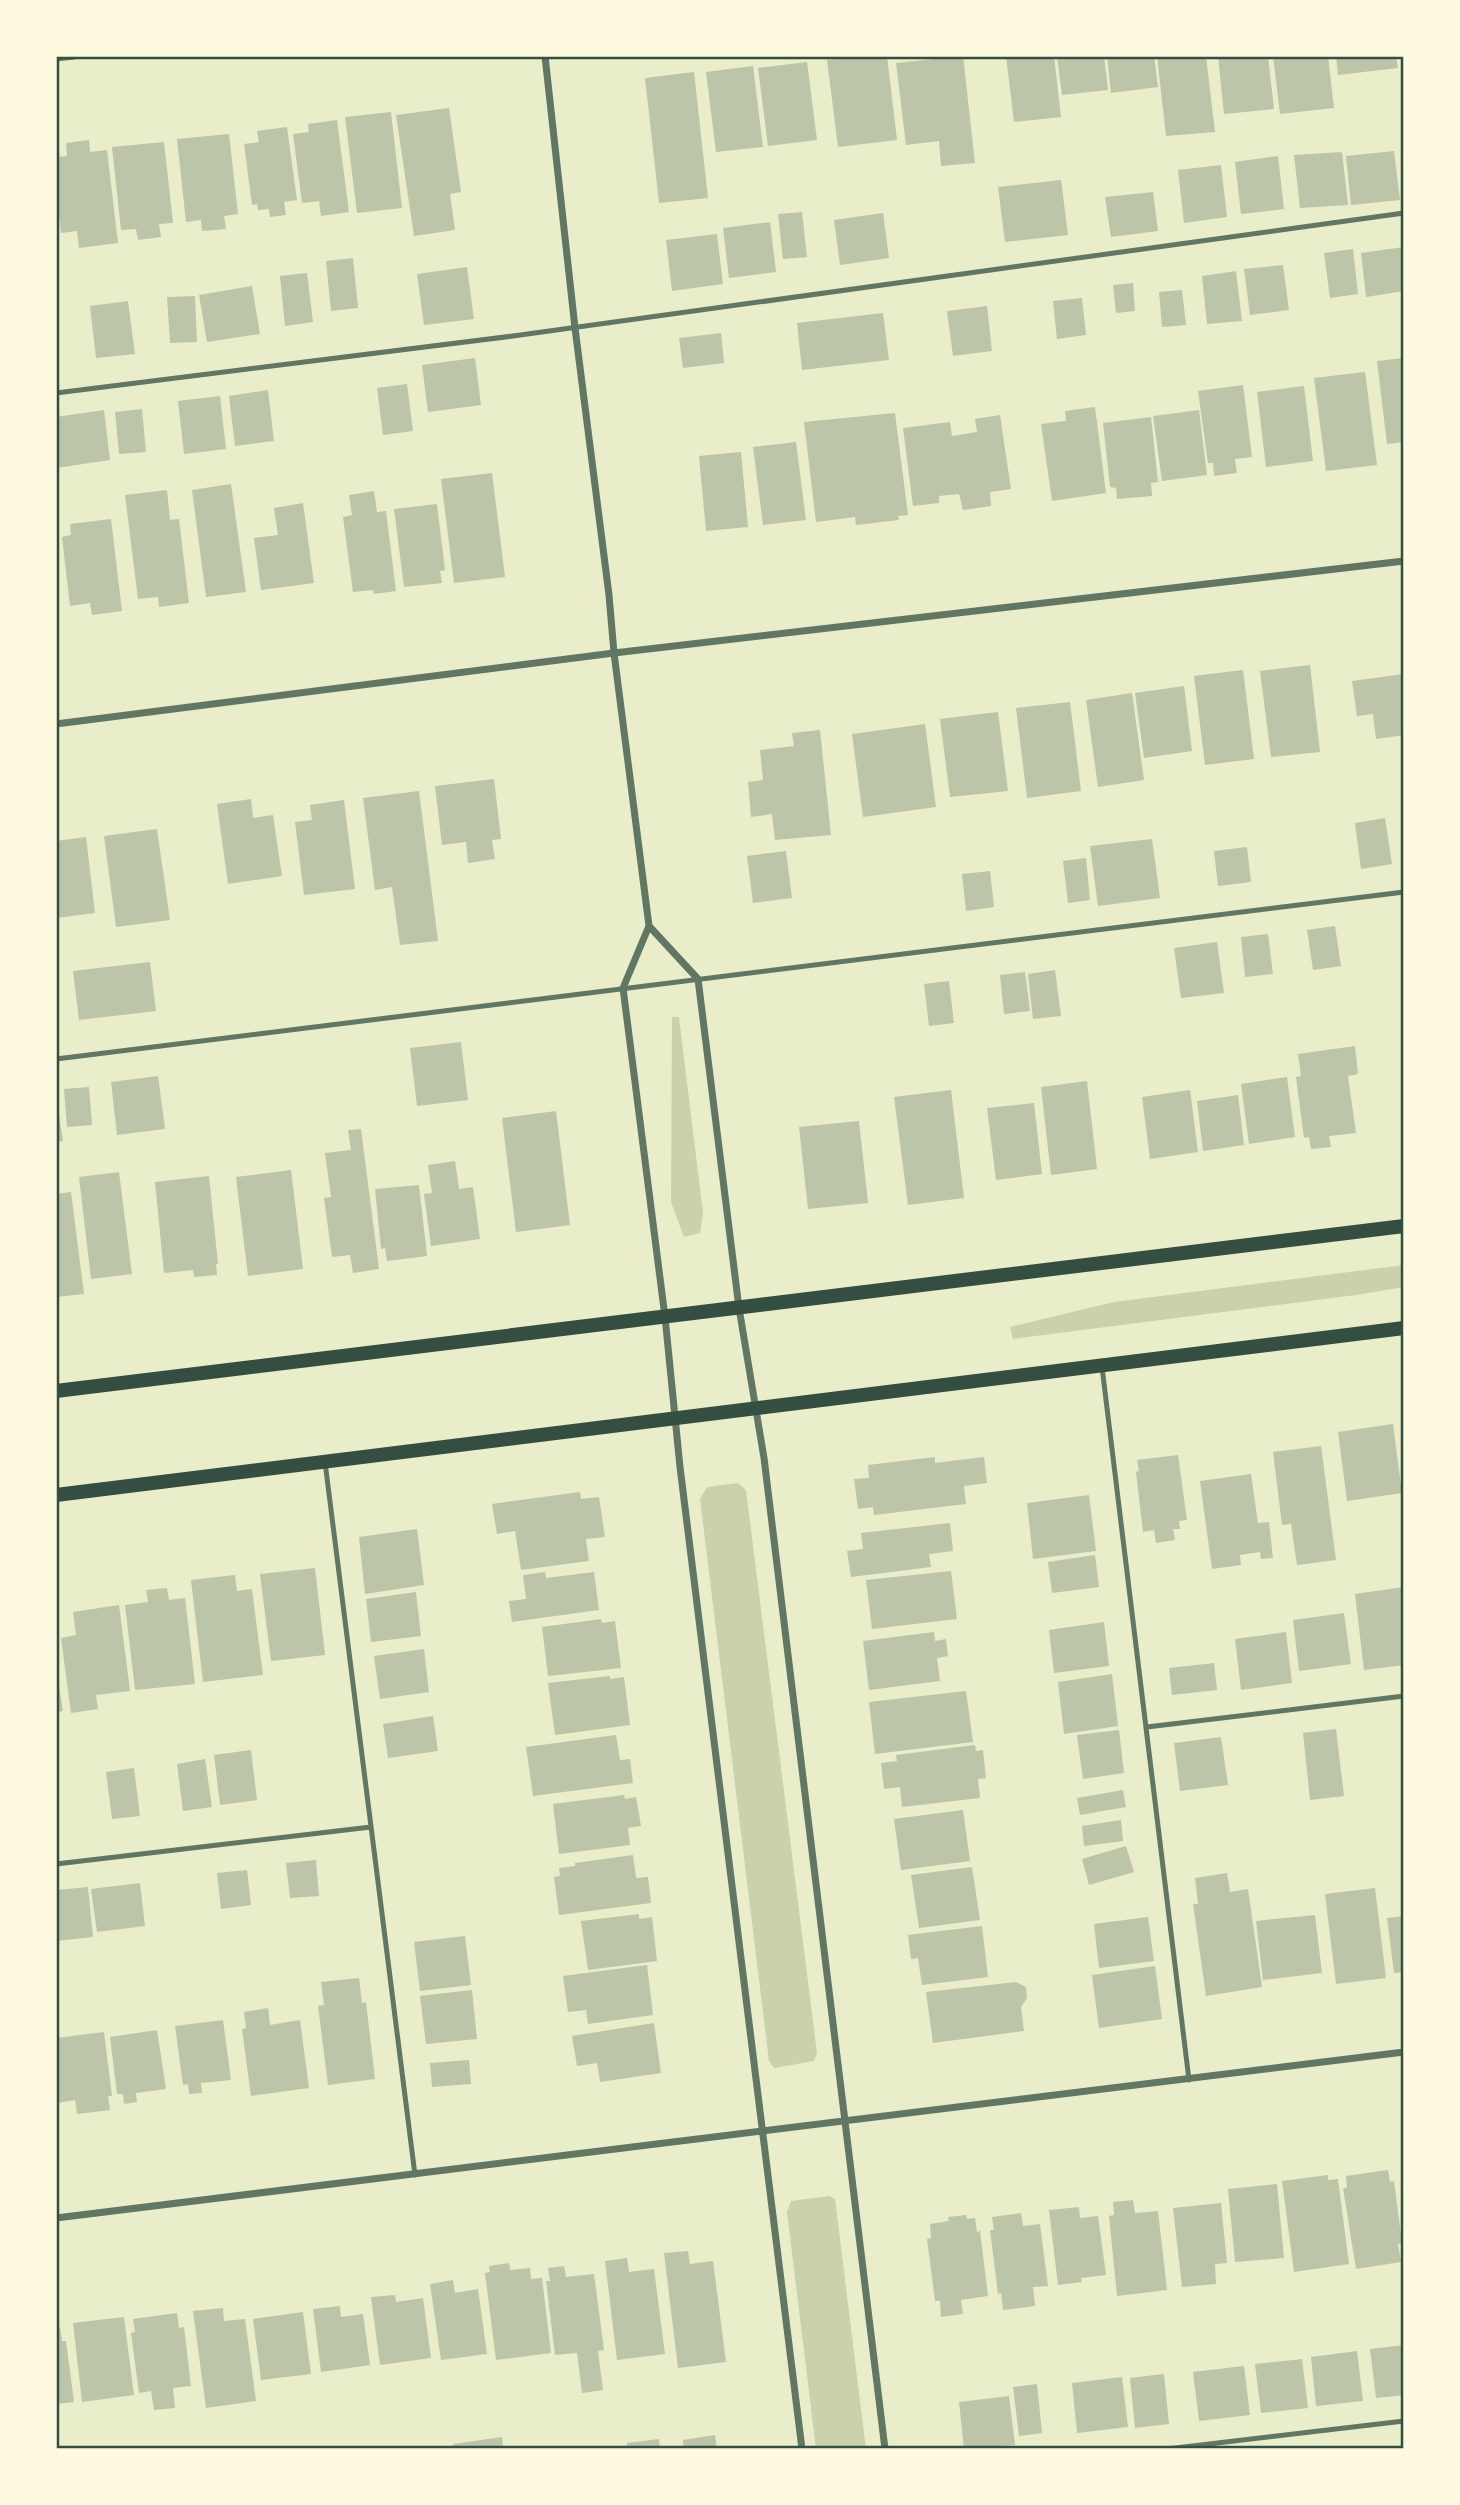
<svg xmlns="http://www.w3.org/2000/svg" width="1460" height="2505" font-family="'IBM Plex Sans',sans-serif">
<rect width="100%" height="100%" fill="#e9edc9"/>
<path fill="#cad2ad" d="M672,1017h7l24,196 -3,20 -16,4 -13,-35z
M1404,1265v22l-48,8 -343,44 -3,-12 104,-25z
M738,1483l8,7 71,563 -3,8 -40,7 -5,-7 -69,-562 7,-12z
M829,2196l6,3 31,250h-50l-29,-237 4,-11z"/>
<path fill="#bcc5a7" d="M863,56h24l10,84 -59,7 -11,-87z
M963,56l12,107 -34,3 -2,-25 -33,4 -10,-82z
M1006,56h48l7,61 -47,5z
M1057,56h47l4,34 -46,5z
M1107,56h47l4,31 -47,6z
M1157,56h49l9,76 -49,4z
M1218,56h50l6,53 -50,5z
M1273,56h55l6,52 -54,6z
M1336,56h60l2,12 -60,7z
M807,62l10,78 -49,6 -10,-78z
M753,66l10,81 -47,5 -10,-80z
M694,72l14,126 -49,5 -14,-125z
M449,108l12,84 -11,2 5,36 -41,6 -18,-121z
M391,112l11,96 -45,5 -12,-96z
M337,120l12,92 -28,4 -2,-15 -17,2 -9,-69 16,-2 -1,-8z
M287,127l10,73 -13,2 2,13 -16,2 -1,-8 -11,1 -1,-6 -5,1 -8,-61 15,-2 -2,-11z
M229,134l9,80 -14,2 2,13 -24,2 -1,-11 -15,2 -9,-83z
M89,140l1,12 17,-2 11,93 -39,5 -2,-17 -16,2 -5,-44v-32l11,-1 -1,-13z
M164,142l9,81 -14,1 2,13 -23,3 -2,-11 -15,1 -9,-83z
M1394,151l6,49 -49,5 -5,-49z
M1342,152l6,53 -48,3 -6,-53z
M1278,156l6,53 -43,5 -6,-52z
M1221,165l6,52 -43,6 -6,-53z
M1061,180l7,55 -63,7 -7,-55z
M1153,192l5,39 -47,6 -6,-40z
M802,212l5,45 -24,2 -5,-45z
M883,213l6,45 -49,7 -6,-45z
M770,222l6,50 -47,6 -6,-50z
M717,234l6,50 -51,7 -6,-51z
M1404,247v44l-38,6 -5,-44z
M1353,249l5,45 -28,4 -6,-45z
M353,258l5,50 -27,3 -5,-50z
M1283,265l6,45 -39,5 -6,-46z
M467,267l7,52 -50,6 -7,-51z
M1236,271l6,50 -35,3 -5,-48z
M307,273l6,49 -28,4 -5,-50z
M1133,283l2,28 -19,2 -3,-28z
M252,286l8,48 -53,8 -8,-47z
M1182,290l4,35 -24,2 -3,-35z
M195,296l2,46 -27,1 -3,-46z
M1082,298l4,37 -29,4 -4,-38z
M128,301l7,53 -39,4 -6,-52z
M987,306l5,45 -39,5 -6,-45z
M883,313l6,47 -87,10 -5,-47z
M721,333l3,30 -41,5 -4,-30z
M475,358l6,47 -53,7 -6,-47z
M1404,358v84l-17,2 -10,-83z
M1365,372l12,93 -51,6 -12,-93z
M407,384l6,47 -30,4 -6,-47z
M1243,385l9,72 -17,2 2,14 -23,3 -1,-13h-5l-10,-72z
M1304,386l9,75 -47,6 -9,-75z
M268,390l6,51 -39,5 -6,-50z
M220,396l6,53 -42,5 -6,-53z
M1095,407l11,86 -54,8 -11,-77 25,-3 -1,-10z
M142,409l4,43 -27,2 -4,-42z
M104,410l6,50 -54,8v-51z
M1199,410l8,65 -45,6 -9,-65z
M895,413l13,102 -10,1 1,4 -43,5 -1,-8 -39,5 -12,-100z
M1000,415l11,74 -21,3 1,14 -28,4 -4,-16 -20,2v7l-26,3 -10,-78 47,-6 2,14 25,-4 -2,-13z
M1151,417l7,65 -7,1 1,13 -35,3 -1,-11 -6,-1 -7,-64z
M796,442l10,78 -43,5 -10,-78z
M741,452l7,75 -42,4 -7,-75z
M492,473l13,104 -51,6 -13,-104z
M231,484l15,108 -40,5 -14,-107z
M167,490l3,30 9,-1 10,84 -30,4 -1,-10 -20,2 -13,-104z
M374,491l3,21 9,-1 10,80 -22,3 -1,-4 -20,2 -10,-75 9,-2 -3,-20z
M303,503l11,80 -53,7 -7,-52 24,-3 -4,-27z
M437,504l8,66 -5,1 2,12 -38,4 -10,-78z
M111,519l11,92 -30,4 -2,-12 -20,3 -8,-69 9,-2 -1,-11z
M1310,665l10,87 -49,5 -11,-86z
M1243,670l11,89 -49,6 -11,-89z
M1404,674v61l-28,4 -3,-25 -16,2 -5,-35z
M1184,686l8,65 -48,7 -9,-65z
M1132,693l12,87 -46,7 -12,-87z
M1070,702l11,89 -54,7 -11,-90z
M998,712l10,79 -58,6 -10,-78z
M925,724l11,83 -73,10 -11,-83z
M820,730l11,105 -56,5 -3,-26 -21,3 -3,-35 15,-2 -3,-30 34,-4 -2,-13z
M494,779l7,60 -9,1 3,19 -27,4 -2,-21 -24,3 -7,-59z
M419,791l19,150 -38,4 -8,-58 -17,3 -12,-92z
M251,799l2,19 20,-3 9,61 -54,8 -11,-80z
M344,800l11,89 -51,6 -9,-73 17,-2 -2,-15z
M1385,818l7,46 -31,5 -6,-46z
M157,829l13,91 -54,7 -12,-91z
M86,837l9,76 -39,5v-77z
M1152,839l8,59 -62,8 -8,-60z
M1247,847l4,35 -33,4 -4,-35z
M786,851l6,47 -39,5 -6,-47z
M1086,858l4,42 -22,3 -5,-42z
M990,871l4,36 -28,4 -4,-37z
M1335,926l6,40 -28,4 -6,-40z
M1268,934l5,40 -28,3 -4,-40z
M1217,942l7,51 -43,5 -7,-50z
M150,962l6,49 -77,9 -6,-49z
M1055,970l6,46 -28,3 -5,-45z
M1025,972l5,39 -26,3 -4,-39z
M949,981l5,42 -25,3 -5,-42z
M461,1042l7,58 -51,6 -7,-58z
M1355,1046l3,28 -10,2 8,57 -27,3 2,11 -20,2 -2,-12 -5,1 -8,-61 5,-1 -3,-22z
M158,1076l7,53 -48,6 -6,-53z
M1287,1077l8,60 -46,7 -8,-60z
M1087,1081l10,88 -46,6 -10,-88z
M89,1087l3,38 -25,2 -3,-38z
M951,1090l13,108 -56,7 -14,-108z
M1190,1090l8,62 -48,7 -8,-62z
M56,1095l7,46 -7,1z
M1238,1095l6,50 -41,6 -6,-50z
M1034,1103l8,71 -46,6 -9,-72z
M556,1111l14,114 -54,7 -14,-114z
M859,1121l9,82 -60,6 -9,-82z
M361,1129l18,140 -26,4 -3,-18 -18,2 -8,-59 7,-1 -6,-44 26,-3 -3,-20z
M455,1161l4,28 14,-2 7,52 -49,7 -7,-52 8,-1 -4,-28z
M291,1170l12,99 -55,7 -12,-99z
M119,1172l13,102 -41,5 -12,-102z
M209,1176l9,88h-2l1,11 -23,2 -1,-7 -29,3 -9,-91z
M419,1185l8,71 -40,5 -2,-13 -4,1 -6,-60z
M71,1192l13,102 -28,3v-103z
M1393,1424l9,69 -55,8 -9,-69z
M1321,1446l15,114 -39,5 -6,-41 -9,1 -9,-73z
M1178,1455l9,65 -8,1 1,8h-7l2,11 -19,3 -2,-13 -11,2 -7,-60 3,-1 -2,-11z
M935,1457v6l49,-6 3,26 -23,3 2,18 -92,11 -1,-8 -15,2 -4,-30 15,-1 -1,-13z
M1251,1474l7,49 11,-1 4,36 -12,1 -1,-7 -20,3 1,10 -29,4 -12,-88z
M580,1492l1,7 18,-2 6,40 -19,2 3,22 -68,9 -6,-39 -18,3 -5,-30z
M1089,1495l7,56 -63,8 -6,-56z
M950,1523l3,28 -24,3 2,13 -80,10 -4,-26 16,-2 -2,-16z
M417,1529l7,56 -59,9 -6,-57z
M1095,1555l4,32 -47,6 -4,-31z
M315,1568l10,87 -54,6 -11,-87z
M951,1571l6,48 -85,10 -6,-49z
M545,1572l1,6 48,-6 5,38 -87,12 -3,-21 17,-2 -3,-24z
M235,1575l2,16 15,-2 11,86 -60,7 -12,-102z
M1404,1587v78l-40,5 -9,-76z
M167,1588l2,12 16,-2 10,86 -60,6 -10,-85 23,-3 -2,-12z
M416,1592l5,44 -50,6 -5,-43z
M119,1605l11,86 -34,4 2,14 -27,4 -10,-75 15,-3 -3,-23z
M1344,1613l7,51 -52,7 -6,-51z
M601,1619l1,4 13,-2 6,47 -73,8 -6,-49z
M1104,1622l5,44 -55,7 -5,-43z
M934,1632l1,9 11,-2 2,17 -11,2 3,23 -71,9 -6,-49z
M1286,1632l6,51 -51,7 -6,-51z
M424,1649l5,43 -49,7 -6,-43z
M1214,1663l3,27 -45,5 -3,-27z
M56,1668l7,43 -7,1z
M1112,1674l6,52 -54,8 -6,-52z
M610,1676v3l14,-2 6,48 -75,10 -7,-52z
M966,1691l7,51 -98,12 -6,-52z
M433,1716l5,35 -50,7 -5,-34z
M1336,1729l8,67 -34,4 -7,-67z
M1119,1730l5,43 -41,6 -6,-44z
M616,1735l4,25 10,-1 3,24 -100,13 -7,-49z
M1221,1737l7,48 -48,6 -6,-48z
M975,1745l1,6 7,-1 3,28 -8,1 2,19 -78,9 -2,-20 -16,2 -3,-26 16,-2 -1,-6z
M251,1750l6,50 -37,5 -6,-50z
M205,1759l7,48 -29,4 -6,-47z
M134,1768l6,48 -28,3 -6,-47z
M1123,1790l3,17 -46,8 -3,-17z
M624,1795l1,4 11,-2 5,29 -13,2 2,17 -71,9 -6,-50z
M963,1810l7,51 -69,9 -7,-51z
M1121,1820l2,21 -39,5 -2,-20z
M1126,1846l8,26 -45,13 -7,-26z
M633,1855l3,23 12,-1 3,26 -92,12 -5,-38 6,-1 -1,-8 16,-2v-3z
M316,1860l3,36 -29,2 -4,-35z
M972,1867l8,53 -61,8 -8,-53z
M247,1870l4,35 -30,4 -4,-36z
M1227,1873l3,19 18,-3 14,98 -56,9 -13,-92h5l-3,-26z
M140,1883l5,43 -48,6 -6,-43z
M88,1887l5,50 -37,4v-51z
M1375,1888l11,90 -50,6 -11,-90z
M639,1914v5l13,-2 5,44 -69,9 -7,-49z
M1315,1915l7,58 -59,7 -7,-59z
M1404,1916v56l-10,1 -7,-55z
M1148,1917l6,44 -55,7 -5,-44z
M982,1926l6,51 -66,8 -4,-27 -7,1 -3,-24z
M465,1936l6,49 -51,6 -6,-49z
M647,1965l6,50 -65,9 -2,-14 -18,2 -5,-36z
M1155,1966l7,53 -63,9 -7,-53z
M359,1978l3,25 4,-1 9,77 -47,6 -10,-79 6,-1 -3,-23z
M1016,1982l10,5 1,11 -6,9 3,24 -91,12 -7,-51z
M472,1990l5,49 -51,5 -6,-48z
M268,2008l2,17 30,-5 9,68 -58,8 -9,-67 4,-1 -2,-16z
M223,2020l8,60 -30,3 1,10 -13,1 -1,-10 -5,1 -8,-59z
M654,2023l7,50 -61,9 -3,-19 -20,3 -5,-30z
M157,2030l9,59 -30,4 1,9 -13,2 -1,-10h-6l-7,-57z
M104,2032l8,64h-4l2,14 -33,4 -2,-14 -18,3 -1,-65z
M469,2060l2,24 -39,3 -2,-24z
M1388,2170l2,12 4,-1 8,62 -4,1 3,18 -45,7 -13,-81h4l-1,-12z
M1328,2175v5l10,-1 11,85 -55,8 -12,-91z
M1277,2184l7,74 -49,4 -7,-73z
M1133,2200l2,13 23,-2 9,79 -50,6 -8,-80 5,-1 -1,-13z
M1221,2203l6,60 -12,1 1,20 -34,3 -9,-79z
M1079,2207l1,11 18,-2 8,59 -25,3 1,4 -24,3 -9,-75z
M1021,2213l2,13 17,-2 8,62 -15,1 2,19 -32,4 -2,-17 -3,1 -8,-64h4l-2,-13z
M966,2215l1,4 8,-1 2,14 3,-1 8,65 -27,4 2,14 -22,3 -1,-16h-5l-8,-62 4,-1 -1,-14 19,-3 -1,-4z
M688,2251l2,13 23,-3 13,101 -48,6 -14,-115z
M627,2258l2,14 25,-3 11,85 -48,6 -12,-99z
M509,2263l1,7 20,-2 1,11 11,-1 9,75 -55,7 -11,-87 5,-1 -1,-6z
M564,2266l2,11 28,-3 10,76 -6,1 5,39 -21,3 -5,-40 -22,2 -9,-74h4l-2,-13z
M453,2280l2,13 23,-4 9,65 -46,6 -11,-76z
M395,2295l1,7 27,-4 8,60 -51,7 -9,-68z
M340,2306l1,11 22,-3 7,51 -49,7 -8,-63z
M223,2308l1,13 21,-2 11,82 -50,7 -13,-97z
M303,2312l8,62 -50,6 -8,-61z
M177,2313l2,15 5,-1 7,59 -18,2 2,20 -21,2 -3,-19 -12,2 -8,-60 4,-1 -2,-13z
M124,2317l10,78 -52,7 -9,-79z
M60,2327l2,14h4l8,61 -18,2v-76z
M1404,2345v50l-28,3 -6,-49z
M1357,2351l6,50 -47,5 -5,-49z
M1302,2359l6,49 -47,5 -6,-49z
M1244,2366l6,49 -51,6 -6,-49z
M1164,2374l5,50 -34,4 -5,-50z
M1122,2377l6,50 -51,6 -5,-50z
M1037,2384l5,49 -23,3 -6,-49z
M1009,2396l6,49 -51,4 -5,-47z
M715,2435l2,14h-33l-1,-9z
M502,2437l1,12h-49l-1,-5z
M659,2439l1,10h-33v-6z"/>
<g fill="none" stroke-linecap="round" stroke-linejoin="round">
<path stroke="#617663" stroke-width="5" d="M56,393l457,-57 891,-123
M56,1059l1348,-167
M1102,1367l87,713
M325,1462l90,713
M1147,1727l257,-31
M56,1864l315,-37
M1167,2449l237,-28"/>
<path stroke="#617663" stroke-width="7" d="M545,56l30,272 34,267 5,58 35,273 -26,62 42,329 15,150 122,982
M56,58l18,-2
M56,724l558,-71 790,-92
M649,926l49,53 41,329 25,150 121,991
M56,2218l1348,-166"/>
<path stroke="#344e41" stroke-width="14" d="M56,1391l1348,-165
M56,1495l1348,-167"/>
</g>
<rect width="1460" height="2505" fill="none" stroke="#fefae0" stroke-width="116"/>
<rect x="58" y="58" width="1344" height="2389" fill="none" stroke="#344e41" stroke-width="2.5"/>
</svg>
